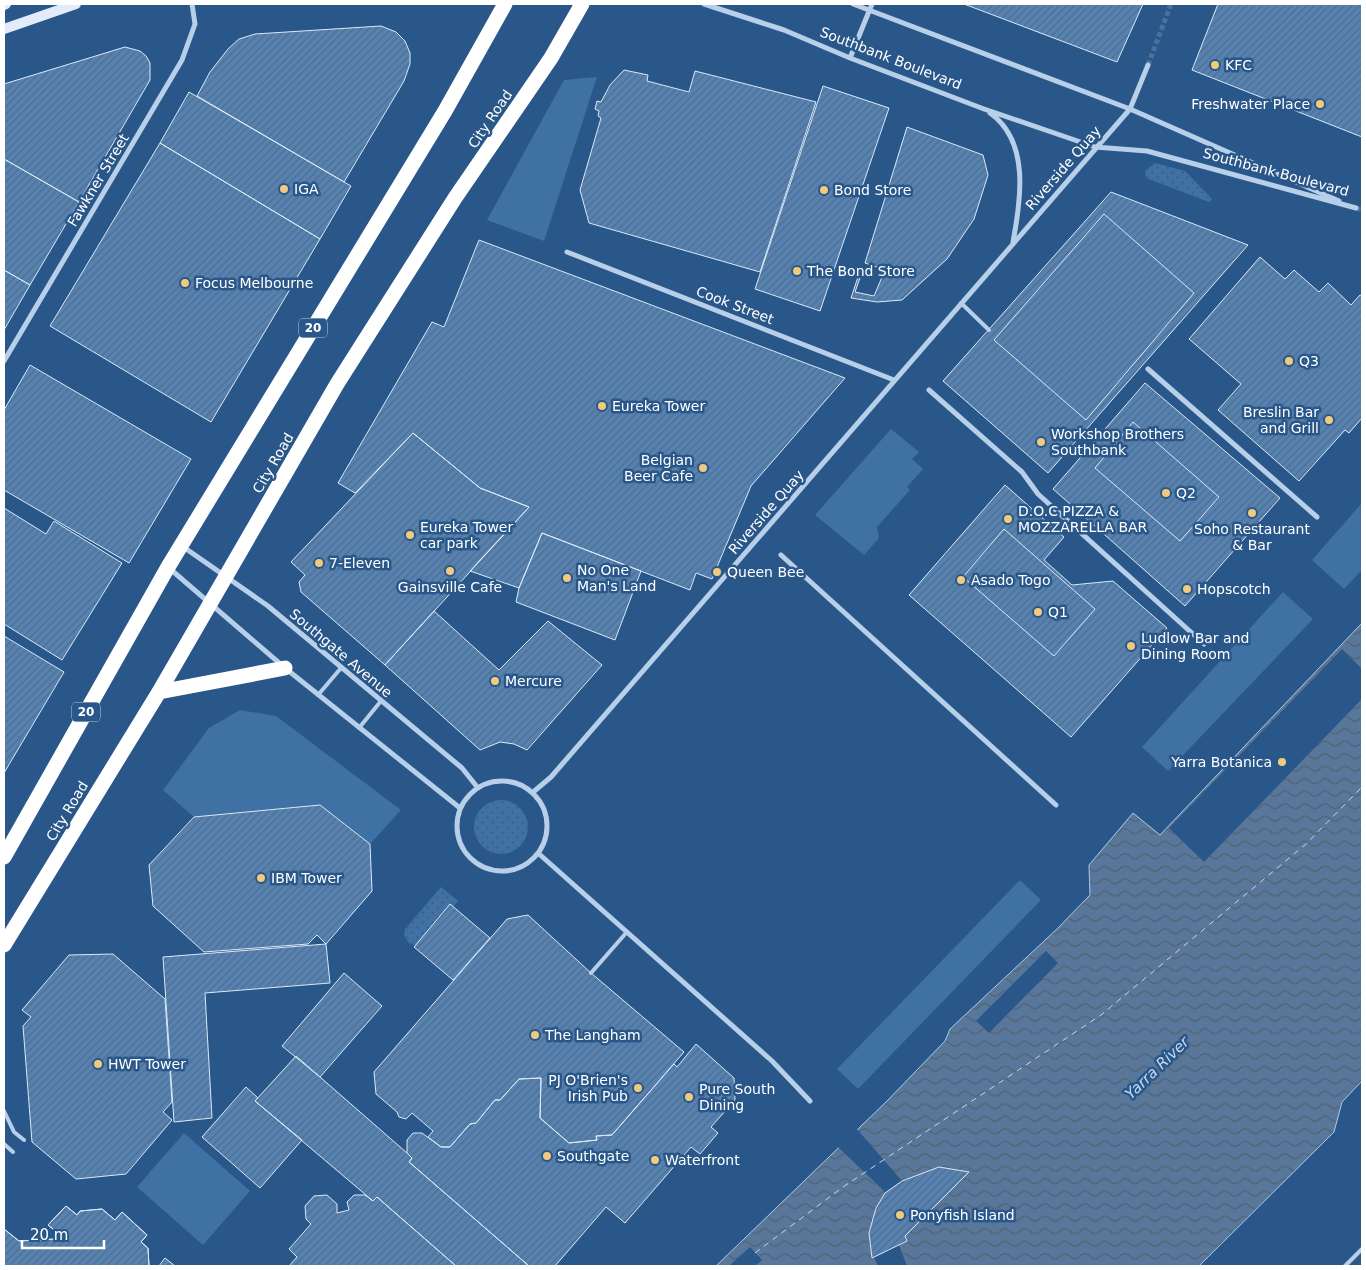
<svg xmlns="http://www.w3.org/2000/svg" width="1366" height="1270" font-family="'DejaVu Sans',sans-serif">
<defs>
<pattern id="garden-dots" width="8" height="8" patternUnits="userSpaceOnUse" patternTransform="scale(1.25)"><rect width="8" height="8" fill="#3f71a5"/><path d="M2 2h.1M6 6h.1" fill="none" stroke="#475b70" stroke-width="1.8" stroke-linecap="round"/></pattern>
<pattern id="water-waves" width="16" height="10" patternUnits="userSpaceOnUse" patternTransform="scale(1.25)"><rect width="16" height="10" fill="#59779a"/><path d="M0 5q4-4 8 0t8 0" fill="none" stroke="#526273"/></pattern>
<pattern id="building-hatch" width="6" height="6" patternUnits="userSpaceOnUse" patternTransform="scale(1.25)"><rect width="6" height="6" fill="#5682b2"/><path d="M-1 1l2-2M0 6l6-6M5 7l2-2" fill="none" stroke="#526c89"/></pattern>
</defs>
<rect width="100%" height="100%" fill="#2a5789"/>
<path fill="#3f71a5" d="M597,77l-53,164 -57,-21 77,-140z
M891,429l28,23 -7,7 11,10 -16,18 3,3 -33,37 2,11 -15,17 -49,-40z
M1362,503v67l-18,19 -32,-29z
M1283,592l30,27 -145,152 -26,-24z
M240,710l36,6 125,94 -31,34 -50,-39 -126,12 -31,-27 46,-62z
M1020,880l21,20 -183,189 -21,-20z
M184,1133l66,58 -47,54 -66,-58z"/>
<path fill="url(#garden-dots)" d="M1155,163l30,8 27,28 -3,3 -63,-24 -1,-7z
M474 827a27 27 0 1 1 54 0a27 27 0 1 1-54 0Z
M441,887l17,14 -36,42 -7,2 -6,-2 -5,-8 1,-6z"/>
<path fill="url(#water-waves)" stroke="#accbe9" d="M1362,623v458l-20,21 -8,30 -135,134h-483l170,-164 59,-61 5,-12 108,-101 32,-33 -1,-30 44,-52 27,22z"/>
<path fill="#2a5789" d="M1342,649l20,20v30l-158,163 -35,-34z
M1046,951l12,12 -69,70 -13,-12z
M856,1128l46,53 2,42 7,7 -6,6 2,5 -8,4 8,21h-29l-4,-9 -2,1 -3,-25 7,-25 9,-16 -48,-46z
M750,1247l12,13 -7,6h-26z"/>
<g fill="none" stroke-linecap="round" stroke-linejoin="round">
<path stroke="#c3d9f0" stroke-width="1" stroke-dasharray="6 5" stroke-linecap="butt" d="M755,1253l88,-66 258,-172 205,-171 56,-57"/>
</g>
<path fill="url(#building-hatch)" stroke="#dbe9f7" d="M964,4h179l-26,58z
M1218,4h144v133l-170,-67z
M381,26l15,6 9,9 5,12v11l-6,17 -60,101 -147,-86 13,-24 18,-23 11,-10 16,-5z
M125,47l15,4 6,5 4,7v17l-71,122 -75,-43v-75z
M624,70l24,5 -1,6 42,11 6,-21 121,31 -56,170 -171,-49 -9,-33 21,-72 -3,-2 1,-5 -4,-2 2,-8 4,1 9,-17z
M823,86l66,22 -69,203 -65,-22z
M189,92l162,94 -31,53 -160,-96z
M907,127l76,28 5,20 -14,44 -27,40 -45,41 -25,2 -26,-4 7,-21 2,1 -5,14 19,4 11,-26 -20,-7z
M160,143l160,96 -109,183 -161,-96z
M4,159l75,43 -49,83 -26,-15z
M1111,192l137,53 -200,228 -105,-92z
M1104,214l90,79 -108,127 -92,-80z
M479,240l366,138 -94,108 -39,93 -16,-6 -6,17 -148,-57 -23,55 -49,-17 59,-64 -49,-19 -67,-55 -58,60 -17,-10 94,-161 12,5z
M1260,257l25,22 9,-9 25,22 9,-9 23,22 9,-10 2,1v122l-13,15 -4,-3 -46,51 -81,-71 23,-26 -52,-45z
M4,270l26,15 -26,45z
M30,365l161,94 -62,104 -125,-73v-80z
M1145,383l135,115 -95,108 -132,-117z
M1133,422l86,75 -39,44 -85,-73z
M413,433l67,55 49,19 -144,158 -84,-73 -2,-10 6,-7 -14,-13z
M1005,485l59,52 -20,23 28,25 41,-4 54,47 -96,109 -162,-142z
M4,508l42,26 8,-13 68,42 -60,97 -58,-36z
M1004,529l91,80 -41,47 -91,-79z
M542,533l99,38 -26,69 -99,-38 3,-14z
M434,611l65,59 49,-49 54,44 -75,85 -13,-6 -14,-2 -20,8 -95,-85z
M4,636l60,36 -60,101z
M320,805l50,39 2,47 -46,53 -9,-9 -9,9 -104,8 -51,-46 -4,-41 45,-48z
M450,904l40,34 -37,42 -39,-33z
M528,915l63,58 93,79 -72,83 -16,1 1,4 -28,3 -29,-25 1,-40 -22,1 -19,21h-5l-19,23 -6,1 -20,23h-9l-13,-10 5,-6 -21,-18 -6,6 -7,-2 -2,-5 -21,-18 -2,-22 133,-153z
M326,944l4,39 -125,10 7,125 -38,4 -11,-165z
M113,954l52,45 7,103 -9,10 9,8 -46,54 -50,5 -44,-37 -9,-116 8,-9 -9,-7 47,-55z
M344,973l38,33 -62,71 -38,-31z
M696,1044l38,34 1,22 -24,27 7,6 -18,21 -9,-7 -66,76 -19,-16 -51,59h-26l-120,-104 3,-4 -5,-5v-13l6,-7h9l19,14h9l20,-23 6,-1 19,-23h5l19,-21 22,-1 -1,40 29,25 28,-3 -1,-4 16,-1 62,-71 3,3z
M296,1056l111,97 5,5 -3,4 120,104h-73l-79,-69 -4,4 -118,-100z
M246,1087l12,11 -3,3 47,39 -42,48 -58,-51z
M939,1167l30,5 -64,64 2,5 -35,17 -3,-25 7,-25 9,-15 17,-12z
M327,1195l10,9v9l12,-3 -2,-8 7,-7h11l8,6 4,-4 79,69h-167l8,-9 -8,-8 22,-25 -5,-5 -1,-13 9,-10z
M66,1206l11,9 3,-4 22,-2 13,11 7,-8 25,23 -6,7 7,6 1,18h-145v-37l15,12 37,-2 3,-5 -11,-9z
M66,1206l11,9 3,-4 22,-2 13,11 7,-8 25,23 -6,7 7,6 1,18h-145v-37l15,12 37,-2 3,-5 -11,-9z
M165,1258l10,8h-16z"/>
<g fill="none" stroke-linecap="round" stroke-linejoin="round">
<path stroke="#4a709b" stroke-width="5" stroke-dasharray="5 2.5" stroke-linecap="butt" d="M1148,65l23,-61
M1356,208l6,2"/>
<path stroke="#b7cfe8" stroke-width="4" d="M961,303l28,27
M318,695l23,-27
M359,728l22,-27
M591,973l35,-40
M4,1111l10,21 10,8
M4,1144l9,8
M1345,1266l17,-17"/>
<path stroke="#b7cfe8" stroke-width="5" d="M704,4l80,26 66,28 134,51 111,38 52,4 209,57
M853,4l277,105 209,92
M850,58l22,-54
M990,113c40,28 31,87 23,129
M567,252l327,128
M4,361l178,-301 13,-36 -3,-20
M1148,369l169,148
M929,390l93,82 16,22 166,150
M182,546l86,60 194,162 16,20
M781,555l275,250
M169,568l116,100 175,140
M457 826a45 45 0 1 1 90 0a45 45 0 1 1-90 0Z
M532,793l19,-16 579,-668 18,-44
M538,853l234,208 38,40"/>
<path stroke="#e1ecf8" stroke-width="10" d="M4,5l2,-1
M4,29l72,-25"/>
<path stroke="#fff" stroke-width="15" d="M159,692l126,-24
M4,857l164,-290 277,-456 60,-107
M4,945l155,-253 178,-308 118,-186 96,-140 31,-54"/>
</g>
<g fill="#efca7f" stroke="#2a5789" stroke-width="2">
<circle cx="1215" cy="65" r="5"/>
<circle cx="1320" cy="104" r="5"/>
<circle cx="284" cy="189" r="5"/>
<circle cx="824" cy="190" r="5"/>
<circle cx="797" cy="271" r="5"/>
<circle cx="185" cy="283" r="5"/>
<circle cx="1289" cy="361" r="5"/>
<circle cx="602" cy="406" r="5"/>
<circle cx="1329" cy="420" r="5"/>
<circle cx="1041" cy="442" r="5"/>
<circle cx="703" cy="468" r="5"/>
<circle cx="1166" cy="493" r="5"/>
<circle cx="1252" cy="513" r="5"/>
<circle cx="1008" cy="519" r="5"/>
<circle cx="410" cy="535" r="5"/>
<circle cx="319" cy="563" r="5"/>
<circle cx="450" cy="571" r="5"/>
<circle cx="717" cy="572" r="5"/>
<circle cx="567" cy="578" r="5"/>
<circle cx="961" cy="580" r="5"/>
<circle cx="1187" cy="589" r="5"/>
<circle cx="1038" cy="612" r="5"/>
<circle cx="1131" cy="646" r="5"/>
<circle cx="495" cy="681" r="5"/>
<circle cx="1282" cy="762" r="5"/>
<circle cx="261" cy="878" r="5"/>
<circle cx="535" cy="1035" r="5"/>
<circle cx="98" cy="1064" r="5"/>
<circle cx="638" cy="1088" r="5"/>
<circle cx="689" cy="1097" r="5"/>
<circle cx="547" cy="1156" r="5"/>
<circle cx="655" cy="1160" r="5"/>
<circle cx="900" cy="1215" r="5"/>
</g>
<g text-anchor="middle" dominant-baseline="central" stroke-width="5" stroke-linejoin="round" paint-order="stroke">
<g fill="#2a5789" stroke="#bfcddc" stroke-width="1">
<rect x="299" y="318.5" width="28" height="19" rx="4"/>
<rect x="72" y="702.5" width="28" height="19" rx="4"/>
</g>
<g font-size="12" font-weight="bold" fill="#fff">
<text x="313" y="328">20</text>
<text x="86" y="712">20</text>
</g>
<g font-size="14" fill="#fff" stroke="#2a5789">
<text transform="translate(891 58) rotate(21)">Southbank Boulevard</text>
<text transform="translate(490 119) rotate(-56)">City Road</text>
<text transform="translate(1063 168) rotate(-49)">Riverside Quay</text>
<text transform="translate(1276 172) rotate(15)">Southbank Boulevard</text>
<text transform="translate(98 180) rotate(-59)">Fawkner Street</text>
<text transform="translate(735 305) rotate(21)">Cook Street</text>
<text transform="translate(273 463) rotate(-60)">City Road</text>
<text transform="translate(766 512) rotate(-49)">Riverside Quay</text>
<text transform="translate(341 653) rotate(40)">Southgate Avenue</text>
<text transform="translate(67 811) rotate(-59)">City Road</text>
</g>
<g font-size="14" fill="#fff" stroke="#2a5789" text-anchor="start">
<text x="1225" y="65">KFC</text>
<text x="1310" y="104" text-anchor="end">Freshwater Place</text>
<text x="294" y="189">IGA</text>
<text x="834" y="190">Bond Store</text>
<text x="807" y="271">The Bond Store</text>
<text x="195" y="283">Focus Melbourne</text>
<text x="1299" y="361">Q3</text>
<text x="612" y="406">Eureka Tower</text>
<text x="1319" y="412" text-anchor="end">Breslin Bar<tspan x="1319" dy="16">and Grill</tspan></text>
<text x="1051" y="434">Workshop Brothers<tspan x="1051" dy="16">Southbank</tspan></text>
<text x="693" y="460" text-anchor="end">Belgian<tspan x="693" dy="16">Beer Cafe</tspan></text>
<text x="1176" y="493">Q2</text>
<text x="1018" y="511">D.O.C PIZZA &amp;<tspan x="1018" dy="16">MOZZARELLA BAR</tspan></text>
<text x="420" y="527">Eureka Tower<tspan x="420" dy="16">car park</tspan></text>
<text x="1252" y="529" text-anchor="middle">Soho Restaurant<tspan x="1252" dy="16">&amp; Bar</tspan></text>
<text x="329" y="563">7-Eleven</text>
<text x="577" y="570">No One<tspan x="577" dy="16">Man's Land</tspan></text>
<text x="727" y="572">Queen Bee</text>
<text x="971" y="580">Asado Togo</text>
<text x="450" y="587" text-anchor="middle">Gainsville Cafe</text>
<text x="1197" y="589">Hopscotch</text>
<text x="1048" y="612">Q1</text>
<text x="1141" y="638">Ludlow Bar and<tspan x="1141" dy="16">Dining Room</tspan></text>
<text x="505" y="681">Mercure</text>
<text x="1272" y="762" text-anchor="end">Yarra Botanica</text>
<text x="271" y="878">IBM Tower</text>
<text x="545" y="1035">The Langham</text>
<text x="108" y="1064">HWT Tower</text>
<text x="628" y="1080" text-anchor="end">PJ O'Brien's<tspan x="628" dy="16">Irish Pub</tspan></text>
<text x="699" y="1089">Pure South<tspan x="699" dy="16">Dining</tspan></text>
<text x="557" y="1156">Southgate</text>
<text x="665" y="1160">Waterfront</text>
<text x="910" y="1215">Ponyfish Island</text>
</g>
<g font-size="15" font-style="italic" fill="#c3d9f0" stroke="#2a5789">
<text transform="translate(1157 1068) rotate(-44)">Yarra River</text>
</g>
</g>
<rect width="1366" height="1270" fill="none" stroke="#ffffff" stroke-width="10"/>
<path d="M22 1240v8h82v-8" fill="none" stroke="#ffffff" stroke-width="2.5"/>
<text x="30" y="1240" font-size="15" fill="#ffffff" stroke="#2a5789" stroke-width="4" paint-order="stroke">20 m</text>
</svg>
